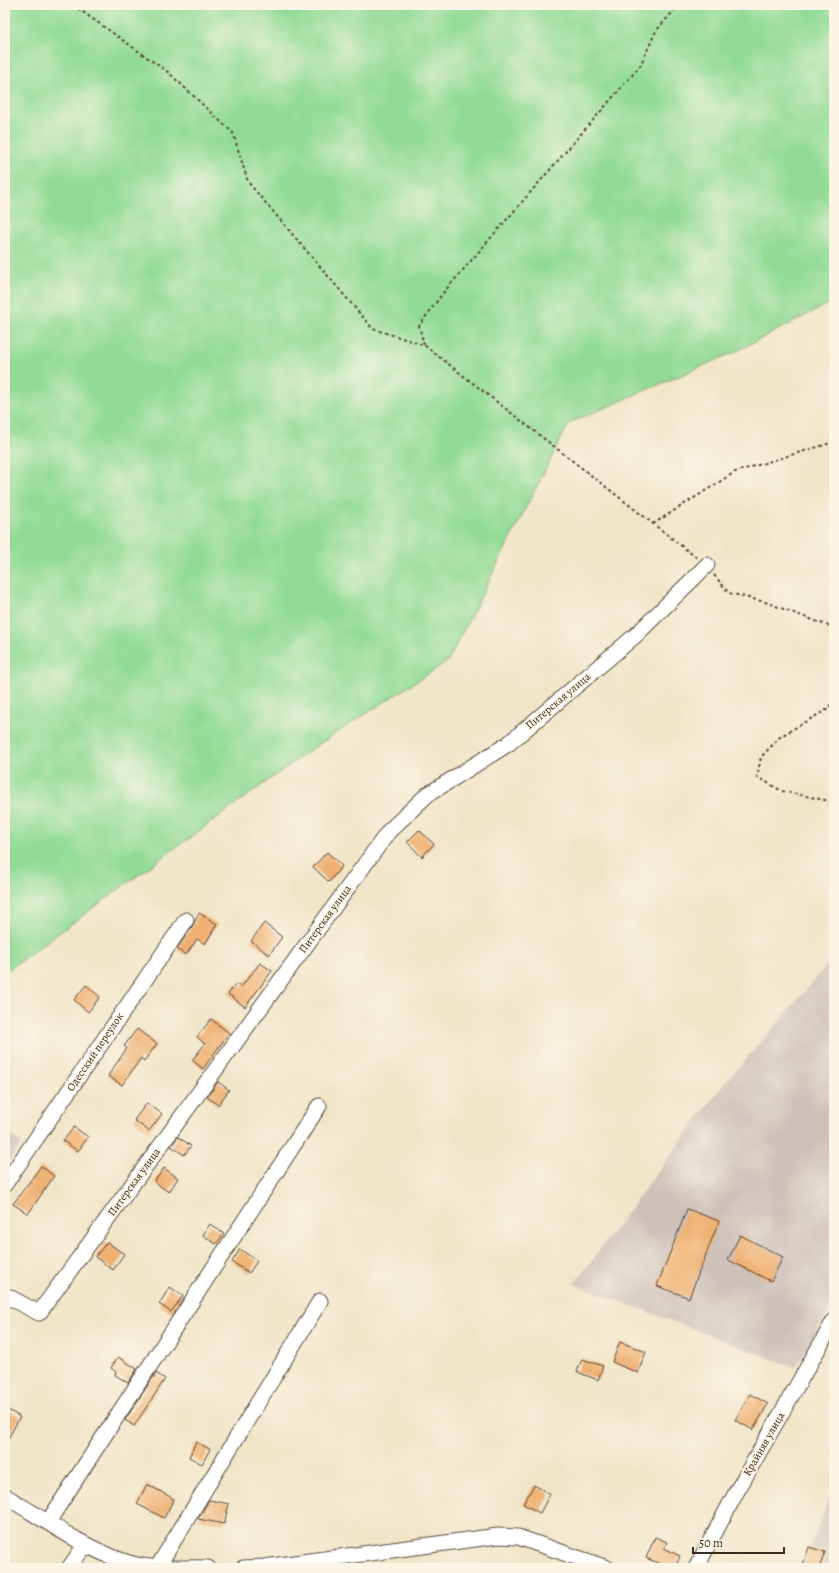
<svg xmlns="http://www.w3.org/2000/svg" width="839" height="1573" font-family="Alegreya,serif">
<rect width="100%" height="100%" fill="#fcf5e5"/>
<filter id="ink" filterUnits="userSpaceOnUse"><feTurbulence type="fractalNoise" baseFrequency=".025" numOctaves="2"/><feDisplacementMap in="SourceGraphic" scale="8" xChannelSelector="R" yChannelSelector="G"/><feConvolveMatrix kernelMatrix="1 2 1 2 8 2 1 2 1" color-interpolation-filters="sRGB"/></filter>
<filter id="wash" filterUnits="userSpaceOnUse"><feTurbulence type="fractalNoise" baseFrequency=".012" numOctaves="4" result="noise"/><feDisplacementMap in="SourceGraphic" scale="16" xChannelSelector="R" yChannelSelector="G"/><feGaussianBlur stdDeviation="0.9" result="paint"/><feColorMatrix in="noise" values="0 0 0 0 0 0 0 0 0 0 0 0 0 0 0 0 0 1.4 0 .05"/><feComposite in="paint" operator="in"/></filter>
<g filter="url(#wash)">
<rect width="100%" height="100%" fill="#f1e5c8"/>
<path fill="#cec1ba" d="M834,958v344l-38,66 -222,-84 145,-194z
M5,1130l17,14 -17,22z
M834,1486v82h-32z"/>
<path fill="#91db96" stroke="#66825a" d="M5,5h829v296l-99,51 -166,71 -121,238 -135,87 -308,224z"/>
<g id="blocks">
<path fill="#efb071" d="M419,830l15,14 -12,13 -15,-15z
M327,852l15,14 -13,16 -16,-15z
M199,913l18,11 -12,20 -8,-5 -11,16 -9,-6 16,-24z
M264,923l18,14 -13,18 -18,-14z
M260,963l12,8 -27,36 -17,-13 8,-10 5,3z
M86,985l14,12 -12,15 -14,-12z
M211,1019l18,14 -26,36 -11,-9 13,-16 -8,-7z
M137,1029l20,15 -13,17 -3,-3 -19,27 -14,-9 19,-28 -3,-2z
M218,1082l11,8 -11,15 -11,-8z
M147,1103l15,11 -13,17 -15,-11z
M74,1127l14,10 -10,14 -15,-10z
M178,1137l13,9 -7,9 -13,-9z
M41,1166l13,10 -26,38 -15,-10z
M164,1168l14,10 -9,14 -15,-10z
M687,1209l32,12 -30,77 -32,-12z
M210,1224l14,10 -8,10 -13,-9z
M740,1235l43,22 -12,24 -43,-21z
M107,1242l17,12 -11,16 -18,-13z
M240,1249l17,12 -8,12 -17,-11z
M170,1287l13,9 -12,16 -12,-8z
M620,1342l26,10 -8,21 -26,-11z
M118,1357l19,12 -9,14 -13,-8 1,-3 -5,-4z
M582,1359l21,7 -5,14 -21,-8z
M156,1373l9,6 -31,47 -9,-6z
M750,1394l18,10 -15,26 -18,-10z
M5,1408l15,9 -15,27z
M196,1442l14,7 -8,15 -13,-7z
M147,1484l27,15 -10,19 -27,-14z
M534,1485l16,9 -10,19 -17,-9z
M209,1500l20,4 -5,20 -26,-5z
M655,1537l12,5 -3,6 16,8 -5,12h-5l-24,-10z
M809,1547l16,5 -6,16h-17z"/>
</g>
</g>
<g filter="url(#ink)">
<use href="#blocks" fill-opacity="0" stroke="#564638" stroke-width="1"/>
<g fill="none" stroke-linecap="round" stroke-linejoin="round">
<g stroke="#564638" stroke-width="17">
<path id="minor" d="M5,1184l181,-264
M5,1295l34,18 350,-482 38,-36 81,-51 128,-109 71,-70
M5,1496c37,22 77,51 118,65 26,10 57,6 85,7
M48,1522l271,-416
M69,1568l16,-23
M157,1568l163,-267
M243,1568l21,-1 234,-31 20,1 89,31
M696,1568l41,-77 97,-170"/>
</g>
<path stroke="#564638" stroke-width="2" stroke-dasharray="3 3" stroke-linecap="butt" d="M73,5l95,67 65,61 15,49 125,147 51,16 273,213
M424,345l-5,-19 24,-33 197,-227 16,-35 23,-26
M653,524l82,-52 99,-30
M714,575l15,18 36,9 69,26
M834,699l-6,10 -47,27 -20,21 -4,20 25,14 52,11"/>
<use href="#minor" stroke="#fff" stroke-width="15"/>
</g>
</g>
<g text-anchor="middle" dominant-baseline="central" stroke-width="4" stroke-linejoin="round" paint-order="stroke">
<g font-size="11" fill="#3b2a1e" stroke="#fcf5e5">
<text transform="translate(558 701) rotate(-40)">Питерская улица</text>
<text transform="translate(325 919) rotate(-54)">Питерская улица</text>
<text transform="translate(95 1052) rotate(-56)">Одесский переулок</text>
<text transform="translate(134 1182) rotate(-54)">Питерская улица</text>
<text transform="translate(764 1444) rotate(-60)">Крайняя улица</text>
</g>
</g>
<rect width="839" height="1573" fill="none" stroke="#fcf5e5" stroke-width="20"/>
<path d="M693 1547v6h91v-6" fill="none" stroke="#3b2a1e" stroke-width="2"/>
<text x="699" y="1547" font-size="12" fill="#3b2a1e" stroke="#fcf5e5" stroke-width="3" paint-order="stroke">50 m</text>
</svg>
